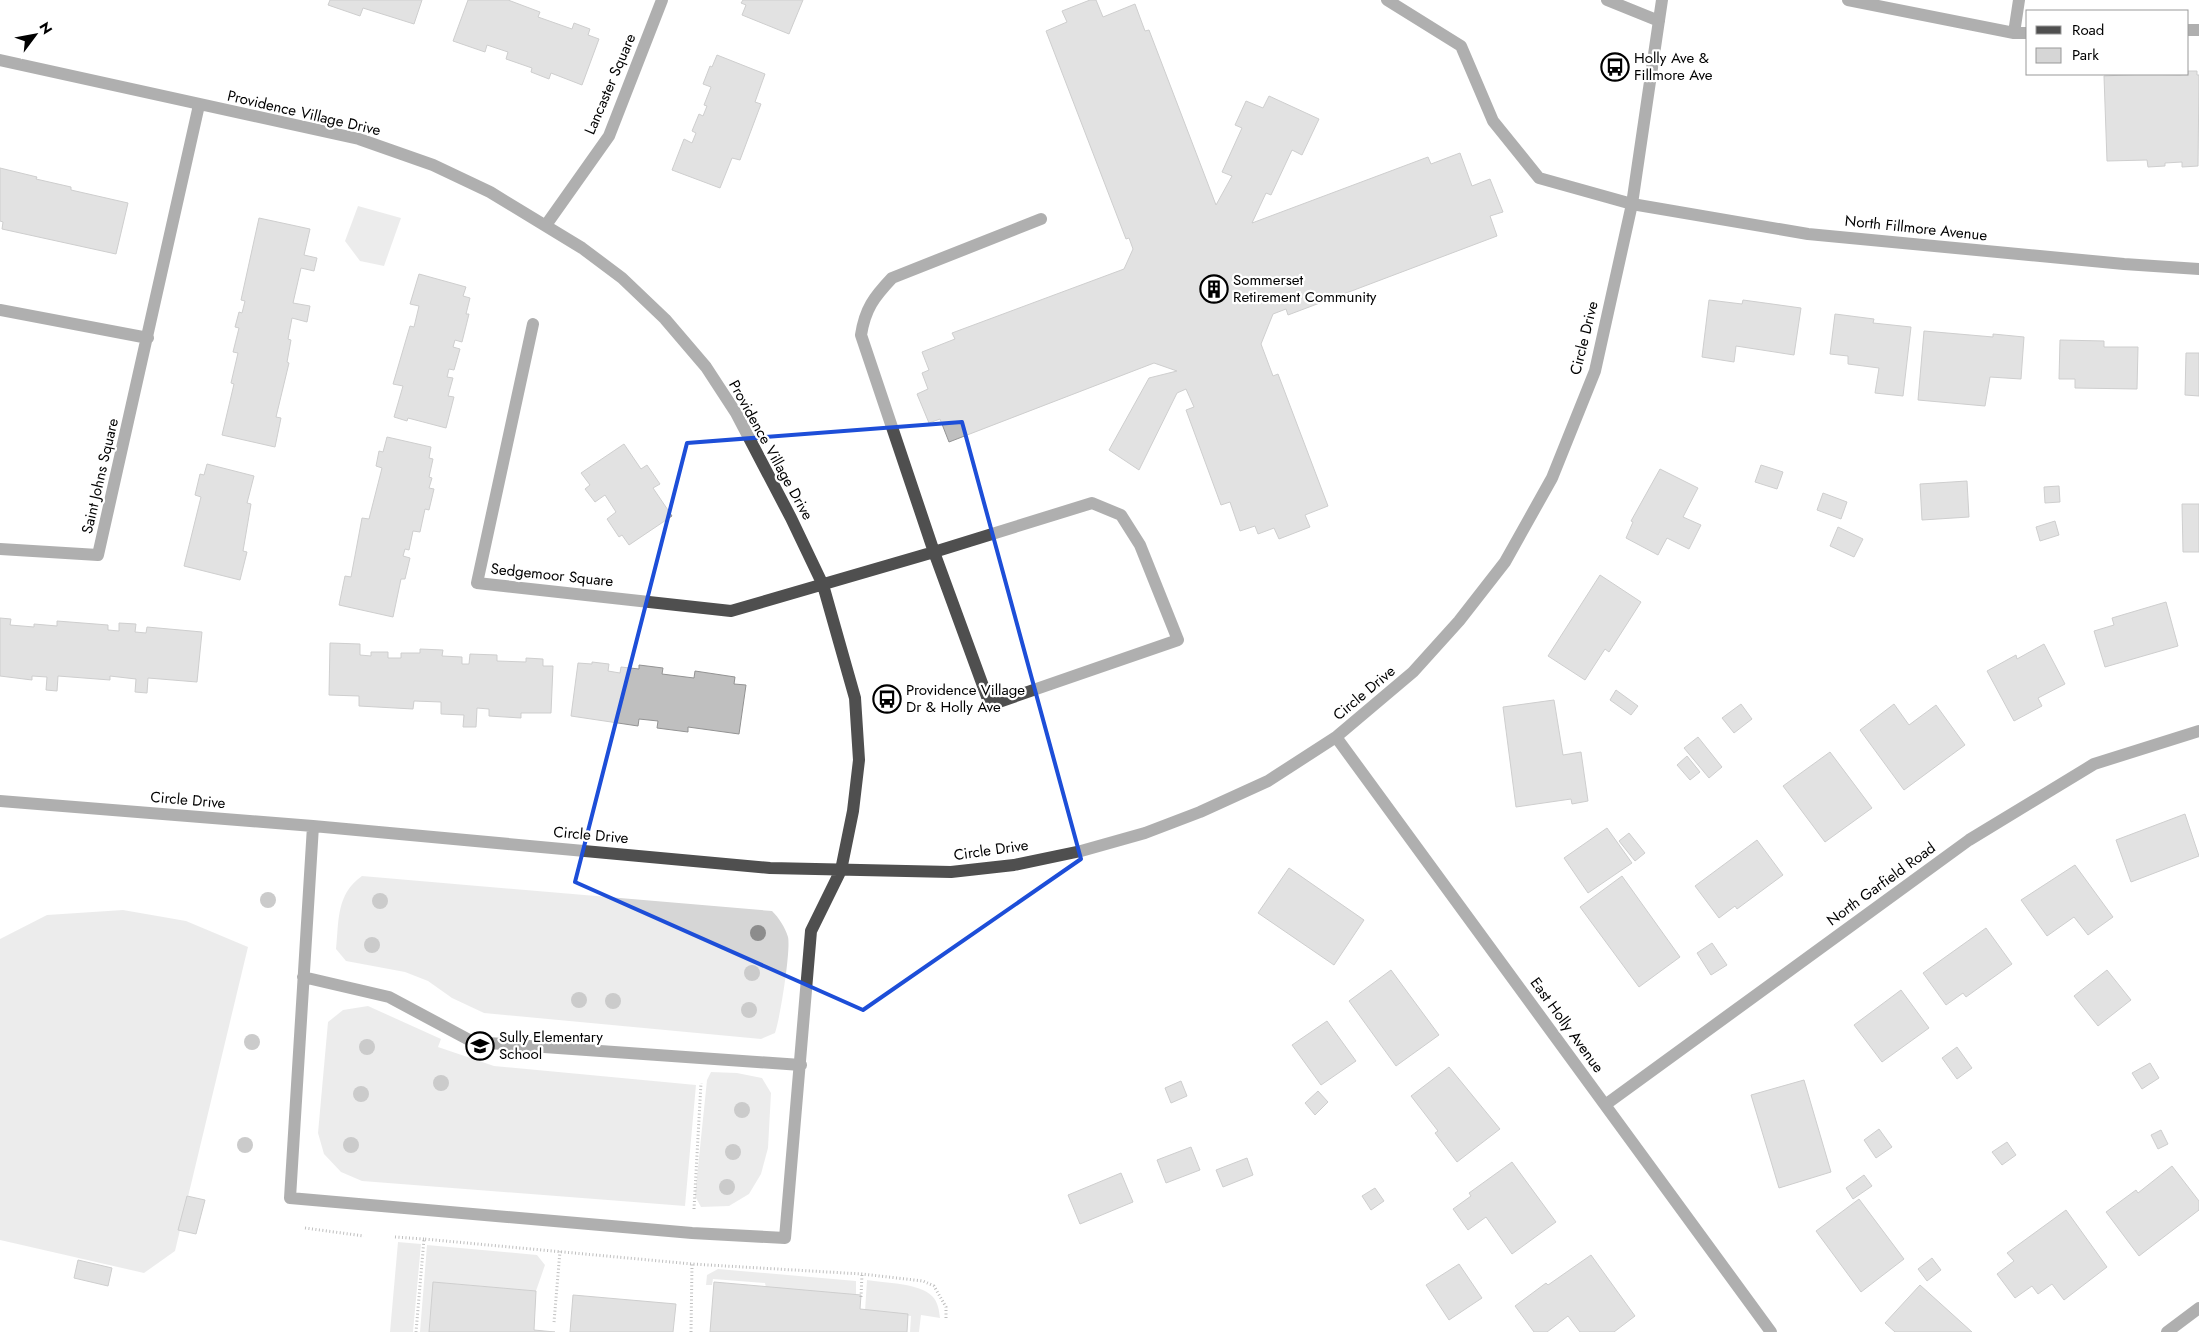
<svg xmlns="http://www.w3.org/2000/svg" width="2199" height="1332" font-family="Jost,sans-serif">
<rect width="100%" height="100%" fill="#fff"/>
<path fill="#d6d6d6" d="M358,206l43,12 -17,48 -24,-5 -15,-20z
M362,876l410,35c7,7 13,16 16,26 3,13 -8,82 -13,96l-14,6 -277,-26 -32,-15 -24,-17 -23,-9 -59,-11 -10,-12c3,-28 0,-55 26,-73z
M123,910l63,11 62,26 -73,304 -31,22 -144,-33v-301l47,-24z
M368,1006l73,33 -3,8 56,19 202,19 -11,121 -323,-25 -21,-9 -17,-18 -6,-21 10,-111 15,-12z
M711,1072l26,1 25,5 9,15 -3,55 -7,26 -12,20 -20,12 -28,1 -6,-11 12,-116z
M398,1242l23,2 -8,88h-23z
M427,1245l110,10 8,10 -9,26 -103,-9 -4,50h-9z
M718,1269l138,12v15l-90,-8 -1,-5 -52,-4 -1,6h-6l1,-10z
M867,1280c17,3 53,3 65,16 6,6 7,14 8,22l-19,-3 -2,17h-9l1,-16 -46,-5z"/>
<path fill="#bfbfbf" stroke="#939393" d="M330,0h92l-8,24 -51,-16 -3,8 -32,-11z
M468,0h40l32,12 -2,5 34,12 2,-6 16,6 -2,6 11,4 -17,46 -31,-12 -2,6 -18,-7 1,-4 -26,-9 2,-7 -21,-7 -2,7 -32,-11z
M743,0h60l-14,34 -47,-19 4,-10 -5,-2z
M1090,0h6l7,17 32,-13 10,27 4,-1 67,175 16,-29 -10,-4 20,-44 -7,-3 11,-24 17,7 6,-12 50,23 -17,36 -10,-5 -21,45 -5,-2 -14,30 176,-66 3,7 29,-11 12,33 18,-7 13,33 -13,4 7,20 -209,79 -2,-6 -13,5 -12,30 12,32 5,-2 50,132 -23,9 5,12 -31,12 -5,-11 -16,6 -3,-8 -15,5 -10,-29 -9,3 -35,-95 8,-3 -8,-18 -9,4 -38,77 -30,-20 40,-72 28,-7 -23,-8 -205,79 -9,-23 -11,4 -12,-29 11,-5 -6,-16 7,-3 -7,-18 33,-13 -3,-6 172,-64 9,-20 -4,-11 -3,1 -80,-208 21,-9 -5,-11z
M717,55l48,19 -10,28 6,2 -21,56 -8,-2 -12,30 -48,-18 12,-31 8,4 4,-10 -4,-2 7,-17 4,2 4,-10 -3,-1 7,-18 -8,-3 7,-18 2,1z
M2188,71h9v4h2l-1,91 -16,1v-5l-17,1v3l-17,1 -1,-7 -40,1 -3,-85 41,-2 34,1 9,-1z
M0,168l37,9 -1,2 35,8v3l57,13 -12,51 -114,-25 1,-7 -3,-1z
M259,218l51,11 -6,26 13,3 -3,13 -13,-3 -8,35 17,3 -3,16 -15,-4 -4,21 3,1 -4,22 2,1 -13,54 5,1 -6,29 -53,-12 12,-51 -3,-1 7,-30 -5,-1 6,-24 -4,-1 4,-15 3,1 3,-12 -4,-1z
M419,274l47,13 -3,9 7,2 -4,16h3l-7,28 -7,-2 -2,7 7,2 -6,21 -5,-1 -2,8 6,1 -5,18 6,1 -8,31 -38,-10 -1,3 -13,-4 9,-31 -10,-2 17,-58 4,1 5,-21 -9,-2z
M1709,300l33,4 1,-4 58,8 -7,47 -58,-9 -2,16 -32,-5z
M1835,314l39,5 -1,4 38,4 -8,69 -28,-3 4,-25 -31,-4v-8l-18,-2z
M1924,331l69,6v-3l31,3 -3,42 -31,-2 -5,29 -67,-6z
M2060,340l44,1v6h34l-1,42 -62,-1v-9h-16z
M2186,353h13v43l-14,-1z
M387,437l44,10 -2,11 4,1 -4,18 3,1 -3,10 5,1 -5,21 -4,-1 -5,23 -7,-1 -4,19 -4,-1 -2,7 7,2 -5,21h-4l-8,38 -54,-12 6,-29 6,1 11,-59 7,1 13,-51 -6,-2 3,-15 4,1z
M624,444l17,25 6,-4 13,19 -7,4 19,28 -43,29 -7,-10 -3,2 -12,-18 9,-7 -11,-17 -10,7 -10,-13 5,-4 -9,-12z
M207,464l47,12 -7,27 4,1 -8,47 4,1 -7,28 -56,-14 17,-69 -6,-2 5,-21 4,1z
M1761,465l22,7 -6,17 -22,-7z
M1660,469l38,19 -15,29 18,8 -12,24 -22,-11 -9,17 -32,-17 7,-16 -2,-1z
M1967,481l2,36 -47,3 -2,-36z
M2059,486l1,16 -15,1 -1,-16z
M1823,493l24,9 -6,17 -24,-9z
M2182,504h17v48h-16z
M2055,521l4,14 -19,6 -4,-14z
M1838,527l25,12 -9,18 -24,-11z
M1600,575l41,27 -32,50 -4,-3 -20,31 -37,-24z
M2166,602l12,44 -73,21 -11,-36 20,-6 -2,-7z
M0,618l11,1 -1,6 24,2v-3l23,2v-5l51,4v5l11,1v-8l17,1 -1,8 11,1 1,-6 55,5 -5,50 -49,-4 -1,15 -12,-1 1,-13 -26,-3v4l-52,-4 -1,15 -11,-1 1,-13 -15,-1v4l-32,-4z
M330,643l30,1v11l11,1v-4h17v6h13v-5h19v-4l23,1 -1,6 20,1v7h7l1,-10 27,1v6l29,1v-4l17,1v7h10l-2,47h-30v5l-32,-2v-7l-12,-1 -1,19h-13l1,-12 -23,-1v-12l-27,-1 -1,8 -54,-3v-10l-30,-1z
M2044,644l21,40 -27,14 4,8 -28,15 -27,-50 29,-16 1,4z
M592,662l17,2 -1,7 12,2 1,-6 18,2v-4l24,3 -1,6 32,4 1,-7 40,6 -1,7 12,1 -7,49 -51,-7v5l-31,-4 1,-7 -19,-2 -1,7 -67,-10 7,-53 14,1z
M1616,690l22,16 -7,9 -21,-15z
M1554,700l9,55 18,-3 7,49 -16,3 -1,-5 -55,8 -13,-100z
M1741,704l11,15 -18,14 -12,-15z
M1894,704l15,21 27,-20 29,40 -61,45 -44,-60z
M1698,737l24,30 -13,11 -25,-30z
M1830,752l42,56 -47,34 -42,-56z
M1687,756l13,16 -10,8 -13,-15z
M2185,814l14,42 -68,26 -15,-42z
M1607,828l25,35 -44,30 -24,-35z
M1629,833l16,20 -10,8 -16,-20z
M1757,840l26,35 -46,34 -2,-3 -16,12 -24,-32z
M2075,865l38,52 -25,18 -14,-18 -27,19 -26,-36z
M1289,868l75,52 -30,45 -76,-52z
M1622,876l58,81 -41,30 -59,-80z
M1986,928l26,36 -46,33 -3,-4 -17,12 -23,-32z
M1712,943l15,22 -16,10 -14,-22z
M1391,970l48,65 -43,31 -47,-65z
M2107,970l24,30 -33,26 -24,-30z
M1901,990l28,38 -47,34 -28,-37z
M1327,1021l29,40 -35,24 -29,-40z
M1957,1047l15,21 -15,11 -15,-21z
M2150,1063l9,15 -17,11 -10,-16z
M1449,1067l51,62 -43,33 -22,-29 3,-2 -27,-35z
M1804,1080l27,92 -52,16 -28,-93z
M1181,1081l6,15 -16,7 -6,-15z
M1318,1091l10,11 -13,13 -10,-12z
M1879,1129l13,18 -16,11 -12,-18z
M2161,1130l7,14 -10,5 -7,-14z
M2007,1142l9,13 -14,10 -10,-13z
M1191,1147l9,23 -34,13 -9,-23z
M1247,1158l6,17 -30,12 -7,-17z
M1512,1162l44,60 -44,32 -26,-37 -18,13 -15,-21 18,-13 -2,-3z
M2172,1166l27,35v9l-60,46 -33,-44 30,-22 2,3z
M1121,1173l12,29 -53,22 -12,-29z
M1864,1175l8,11 -19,13 -7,-11z
M1375,1188l9,13 -13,9 -9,-14z
M187,1196l18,4 -9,34 -18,-4z
M1859,1199l45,60 -43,33 -45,-61z
M2066,1210l41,57 -43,33 -12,-16 -14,10 -6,-8 -17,12 -18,-24 17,-13 -7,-8z
M1591,1255l44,61 -21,16h-34l-12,-16 -21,16h-13l-19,-26 31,-23 2,2z
M1932,1258l9,12 -14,11 -9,-12z
M78,1260l34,8 -4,18 -34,-8z
M1459,1264l23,34 -33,22 -23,-35z
M433,1282l103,9 -2,39 21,2h-126z
M714,1282l147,13 -1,14 48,5 -1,18h-197z
M1920,1285l52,47h-77l-10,-9z
M573,1295l103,9 -3,28h-103z"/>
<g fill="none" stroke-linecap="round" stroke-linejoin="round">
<path stroke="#717171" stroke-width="3" stroke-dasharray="1 2.5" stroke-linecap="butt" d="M694,1209l7,-126
M305,1228l59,8
M395,1237l29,2
M861,1297l1,-23
M554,1322l6,-71
M416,1332l8,-93 268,25 170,10 61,7 11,5 12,21v11
M691,1332l1,-68"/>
<path stroke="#4f4f4f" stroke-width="12" d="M1387,0l74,46 32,75 46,57 93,26 176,30 316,30 75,5
M1607,0l52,21
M1848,0l166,33h14
M2188,30h11
M2014,33l5,-33
M0,60l359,79 74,26 57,27 92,56 40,30 43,41 41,48 30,46 55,105 32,67 32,113 4,62 -6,51 -12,59 -30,61 -26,307 -93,-5 -402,-35 23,-372
M546,225l63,-89 53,-136
M0,310l148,28
M533,324l-56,259 254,28 203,-59 158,-49 29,12 19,30 38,95 -188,65 -56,-153 -73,-217c4,-26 13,-38 31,-57l149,-59
M0,549l98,6 101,-450
M1336,737l435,595
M0,801l313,25 457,42 181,4 63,-7 67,-14 64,-18 55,-21 68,-31 68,-44 77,-65 46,-51 46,-59 47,-84 43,-107 37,-167 30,-204
M303,977l86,20 84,45 328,23
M1605,1105l364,-265 125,-76 105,-33
M2167,1332l32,-24"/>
</g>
<g fill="#8c8c8c">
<circle cx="268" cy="900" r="8"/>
<circle cx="380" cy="901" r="8"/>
<circle cx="758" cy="933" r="8"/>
<circle cx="372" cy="945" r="8"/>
<circle cx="752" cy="973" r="8"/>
<circle cx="579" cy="1000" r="8"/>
<circle cx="613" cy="1001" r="8"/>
<circle cx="749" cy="1010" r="8"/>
<circle cx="252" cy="1042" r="8"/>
<circle cx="367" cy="1047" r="8"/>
<circle cx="441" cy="1083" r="8"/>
<circle cx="361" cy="1094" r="8"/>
<circle cx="742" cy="1110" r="8"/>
<circle cx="245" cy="1145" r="8"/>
<circle cx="351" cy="1145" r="8"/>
<circle cx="733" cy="1152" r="8"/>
<circle cx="727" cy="1187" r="8"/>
</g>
<path d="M0 0H2199V1332H0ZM962,422l119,437 -218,151 -288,-128 112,-439z" fill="#fff" fill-opacity=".55" fill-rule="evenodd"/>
<path fill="none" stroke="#1d4ed8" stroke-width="4" stroke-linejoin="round" d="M962,422l119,437 -218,151 -288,-128 112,-439z"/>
<defs>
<g id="bus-ring" transform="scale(1.4375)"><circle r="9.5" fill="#fff" stroke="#000" stroke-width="1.5"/><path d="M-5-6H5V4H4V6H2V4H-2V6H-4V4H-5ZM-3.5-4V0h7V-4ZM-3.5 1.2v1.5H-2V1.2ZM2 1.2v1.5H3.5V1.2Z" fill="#000"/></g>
<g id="building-ring" transform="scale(1.4375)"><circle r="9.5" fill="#fff" stroke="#000" stroke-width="1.5"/><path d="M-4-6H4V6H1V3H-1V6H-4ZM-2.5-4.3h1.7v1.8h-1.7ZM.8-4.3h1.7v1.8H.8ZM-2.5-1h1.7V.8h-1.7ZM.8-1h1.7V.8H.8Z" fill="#000"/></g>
<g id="school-ring" transform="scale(1.4375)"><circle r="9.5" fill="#fff" stroke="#000" stroke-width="1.5"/><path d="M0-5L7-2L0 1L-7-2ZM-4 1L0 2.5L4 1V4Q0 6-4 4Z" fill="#000"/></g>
</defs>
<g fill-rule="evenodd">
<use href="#bus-ring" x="1615" y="67"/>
<use href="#building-ring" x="1214" y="289"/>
<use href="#bus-ring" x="887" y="699"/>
<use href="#school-ring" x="480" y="1046"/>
</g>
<g text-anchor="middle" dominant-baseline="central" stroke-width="4.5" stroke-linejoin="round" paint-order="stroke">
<g font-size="15" fill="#000" stroke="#fff" text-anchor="start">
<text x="1634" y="58">Holly Ave &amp;<tspan x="1634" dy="17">Fillmore Ave</tspan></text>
<text x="1233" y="280">Sommerset<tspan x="1233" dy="17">Retirement Community</tspan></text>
<text x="906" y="690">Providence Village<tspan x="906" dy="17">Dr &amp; Holly Ave</tspan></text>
<text x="499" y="1037">Sully Elementary<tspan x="499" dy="17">School</tspan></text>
</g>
<g font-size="15" fill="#000" stroke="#fff">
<text transform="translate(610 84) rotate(-67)">Lancaster Square</text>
<text transform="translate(304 113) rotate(13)">Providence Village Drive</text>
<text transform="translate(1916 228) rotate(6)">North Fillmore Avenue</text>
<text transform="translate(1584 338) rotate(-76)">Circle Drive</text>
<text transform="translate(771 450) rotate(61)">Providence Village Drive</text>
<text transform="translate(100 476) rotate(-77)">Saint Johns Square</text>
<text transform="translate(552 575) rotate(6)">Sedgemoor Square</text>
<text transform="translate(1364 693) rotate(-40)">Circle Drive</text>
<text transform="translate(188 800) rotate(5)">Circle Drive</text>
<text transform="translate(591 835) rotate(5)">Circle Drive</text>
<text transform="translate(991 850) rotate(-8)">Circle Drive</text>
<text transform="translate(1881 884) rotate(-36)">North Garfield Road</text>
<text transform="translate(1567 1025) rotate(54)">East Holly Avenue</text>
</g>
</g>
<rect x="2026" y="10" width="162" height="65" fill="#ffffff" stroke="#999999"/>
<rect x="2036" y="26" width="25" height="8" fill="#4f4f4f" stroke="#999999"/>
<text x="2072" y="35" font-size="15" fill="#000000">Road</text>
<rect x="2036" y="48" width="25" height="15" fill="#d6d6d6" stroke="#999999"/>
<text x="2072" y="60" font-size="15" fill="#000000">Park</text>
<g transform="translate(35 35) rotate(58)" stroke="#ffffff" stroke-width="4" paint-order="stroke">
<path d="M0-4L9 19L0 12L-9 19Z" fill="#000000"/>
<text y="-8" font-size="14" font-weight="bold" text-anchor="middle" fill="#000000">N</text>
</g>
</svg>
